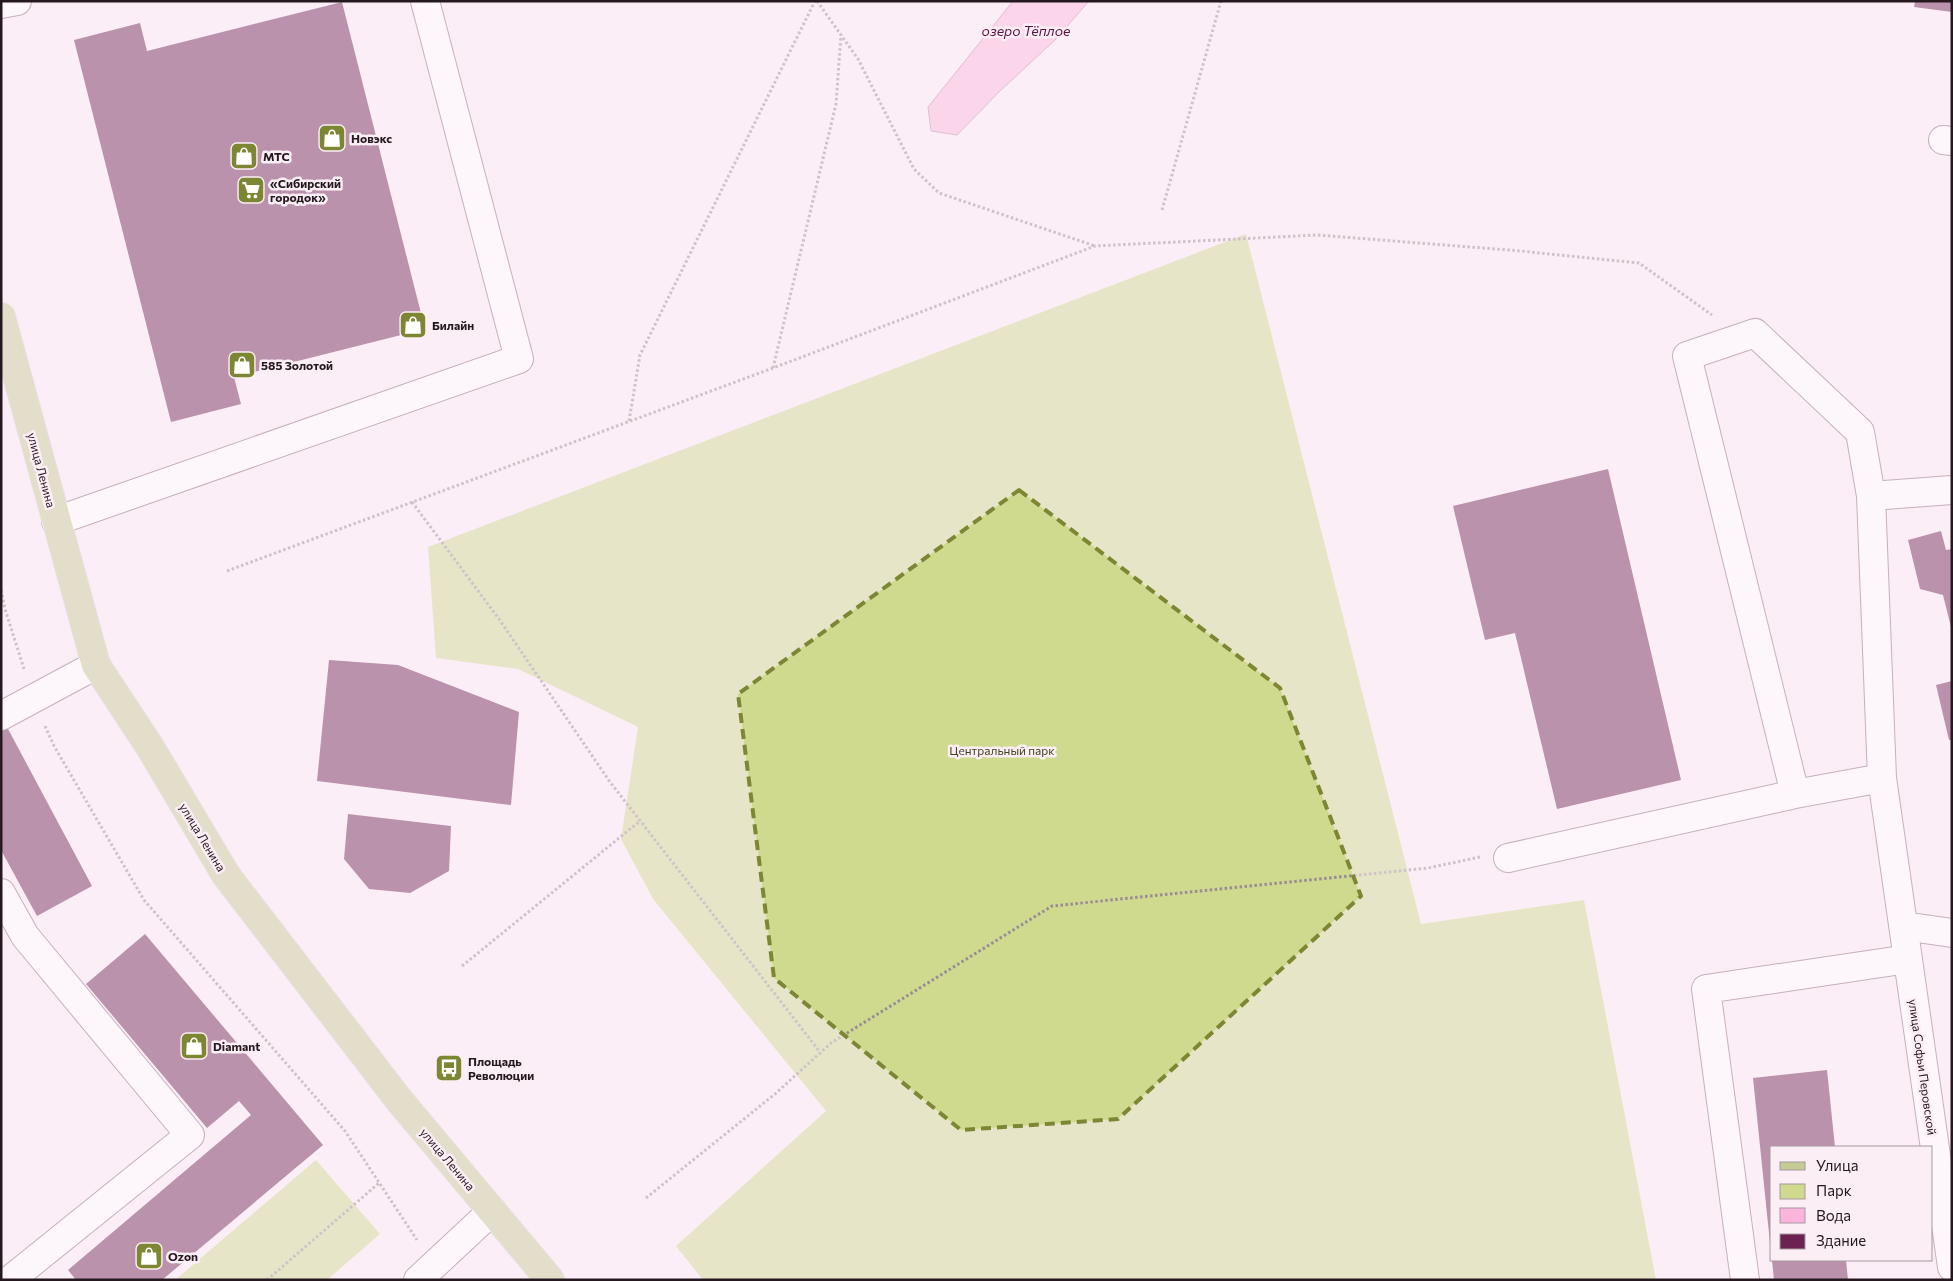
<svg xmlns="http://www.w3.org/2000/svg" width="1953" height="1281" font-family="Commissioner,sans-serif">
<rect width="100%" height="100%" fill="#fceef5"/>
<path fill="#cfda8f" d="M1246,234l175,690 163,-24 72,380h-953l-27,-34 150,-135 -173,-212 -32,-60 17,-112 -120,-58 -82,-11 -8,-111z
M316,1160l64,74 -53,46h-152z"/>
<path fill="#fbb5dc" stroke="#bb86a3" d="M1013,1h76l-33,38 -56,52 -43,44 -26,-4 -3,-24z"/>
<path fill="#6c2251" d="M1915,1h37v11l-38,-5z
M342,2l83,327 -191,48 7,27 -70,18 -97,-382 66,-17 7,28z
M1608,469l73,311 -124,29 -42,-176 -30,7 -32,-134z
M1941,531l5,19 6,-1 -1,78 -8,-32 -23,-6 -12,-49z
M329,660l69,5 121,47 -8,93 -194,-24z
M1952,681v59h-3l-13,-55z
M7,727l85,159 -55,30 -36,-66v-120z
M348,814l103,12 -2,45 -39,22 -41,-4 -25,-30z
M145,934l178,211 -161,135h-86l-8,-10 183,-155 -12,-14 -32,27 -121,-144z
M1827,1070l8,77h-63l-2,96 -17,-165z
M1772,1260h74l2,20h-74z"/>
<g fill="none" stroke-linecap="round" stroke-linejoin="round">
<g stroke="#856576" stroke-width="30">
<path id="minor" d="M1,4l16,-3
M1943,140l9,1
M1871,496l81,-6
M56,521l463,-162 -94,-358
M1,716l95,-51
M1795,794l-108,-438 68,-23 105,99 11,64 11,282 70,489
M1508,858l287,-64 87,-16
M1,893l24,43 165,199 -180,145
M1903,926l49,7
M418,1280l74,-69
M1745,1280l-39,-291 202,-30"/>
</g>
<g stroke="#d3d1d2" stroke-width="30">
<path id="major" d="M1,317l95,348 54,82 76,128 173,225 151,180"/>
</g>
<path stroke="#998c93" stroke-width="3" stroke-dasharray="2.5 2.5" stroke-linecap="butt" d="M817,1l41,58 56,110 25,24 156,53
M1162,210l59,-209
M773,368l63,-264 5,-69
M629,421l11,-66 175,-354
M412,502l87,117 111,163 210,270
M227,571l546,-203 322,-122 222,-11 204,16 118,12 73,52
M1,590l4,19 19,60
M45,726l9,20 90,154 201,231 72,109
M462,966l178,-145
M646,1198l129,-104 56,-51 221,-137 376,-38 52,-11
M267,1280l112,-97"/>
<use href="#minor" stroke="#fff" stroke-width="28"/>
<use href="#major" stroke="#c4cb94" stroke-width="28"/>
</g>
<path d="M0 0H1953V1281H0ZM1019,490l261,198 81,208 -243,223 -157,11 -187,-152 -36,-284z" fill="#fceef5" fill-opacity=".55" fill-rule="evenodd"/>
<path fill="none" stroke="#7d8633" stroke-width="4" stroke-dasharray="10 6" stroke-linejoin="round" d="M1019,490l261,198 81,208 -243,223 -157,11 -187,-152 -36,-284z"/>
<defs>
<g id="shop-square" transform="scale(1.4375)"><rect x="-9" y="-9" width="18" height="18" rx="4" fill="#7d8633" stroke="#fceef5"/><path d="M-5-2.5h2.3a2.7 3.5 0 0 1 5.4 0H5L5.5 6h-11ZM-1.5-2.5h3a1.5 2.3 0 0 0-3 0Z" fill="#fff"/></g>
<g id="supermarket-square" transform="scale(1.4375)"><rect x="-9" y="-9" width="18" height="18" rx="4" fill="#7d8633" stroke="#fceef5"/><path d="M-6-5.5h2.5l.6 2H6L4.5 2H-2.5L-4.4-4H-6ZM-1.5 3.2a1.3 1.3 0 1 0 .1 0ZM3 3.2a1.3 1.3 0 1 0 .1 0Z" fill="#fff"/></g>
<g id="bus-square" transform="scale(1.4375)"><rect x="-9" y="-9" width="18" height="18" rx="4" fill="#7d8633" stroke="#fceef5"/><path d="M-5-6H5V4H4V6H2V4H-2V6H-4V4H-5ZM-3.5-4V0h7V-4ZM-3.5 1.2v1.5H-2V1.2ZM2 1.2v1.5H3.5V1.2Z" fill="#fff"/></g>
</defs>
<g fill-rule="evenodd">
<use href="#shop-square" x="332" y="138"/>
<use href="#shop-square" x="244" y="156"/>
<use href="#supermarket-square" x="251" y="190"/>
<use href="#shop-square" x="413" y="325"/>
<use href="#shop-square" x="242" y="365"/>
<use href="#shop-square" x="194" y="1046"/>
<use href="#bus-square" x="449" y="1068"/>
<use href="#shop-square" x="149" y="1256"/>
</g>
<g text-anchor="middle" dominant-baseline="central" stroke-width="5" stroke-linejoin="round" paint-order="stroke">
<g font-size="12" font-weight="bold" fill="#25181f" stroke="#fceef5" text-anchor="start">
<text x="351" y="138">Новэкс</text>
<text x="263" y="156">МТС</text>
<text x="270" y="183">«Сибирский<tspan x="270" dy="14">городок»</tspan></text>
<text x="432" y="325">Билайн</text>
<text x="261" y="365">585 Золотой</text>
<text x="213" y="1046">Diamant</text>
<text x="468" y="1061">Площадь<tspan x="468" dy="14">Революции</tspan></text>
<text x="168" y="1256">Ozon</text>
</g>
<g font-size="12" fill="#25181f" stroke="#fceef5">
<text transform="translate(42 470) rotate(75)">улица Ленина</text>
<text transform="translate(203 837) rotate(59)">улица Ленина</text>
<text transform="translate(1923 1067) rotate(82)">улица Софьи Перовской</text>
<text transform="translate(448 1159) rotate(50)">улица Ленина</text>
</g>
<g font-size="12" fill="#40451e" stroke="#fceef5">
<text x="1002" y="750">Центральный парк</text>
</g>
<g font-size="14" font-style="italic" fill="#5b1142" stroke="#fceef5">
<text x="1026" y="30">озеро Тёплое</text>
</g>
</g>
<rect width="1953" height="1281" fill="none" stroke="#25181f" stroke-width="5"/>
<rect x="1770" y="1146" width="162" height="115" fill="#fceef5" stroke="#a6989f"/>
<rect x="1780" y="1162" width="25" height="8" fill="#c4cb94" stroke="#a6989f"/>
<text x="1816" y="1171" font-size="15" fill="#25181f">Улица</text>
<rect x="1780" y="1184" width="25" height="15" fill="#cfda8f" stroke="#a6989f"/>
<text x="1816" y="1196" font-size="15" fill="#25181f">Парк</text>
<rect x="1780" y="1208" width="25" height="15" fill="#fbb5dc" stroke="#a6989f"/>
<text x="1816" y="1221" font-size="15" fill="#25181f">Вода</text>
<rect x="1780" y="1234" width="25" height="15" fill="#6c2251" stroke="#a6989f"/>
<text x="1816" y="1246" font-size="15" fill="#25181f">Здание</text>
</svg>
